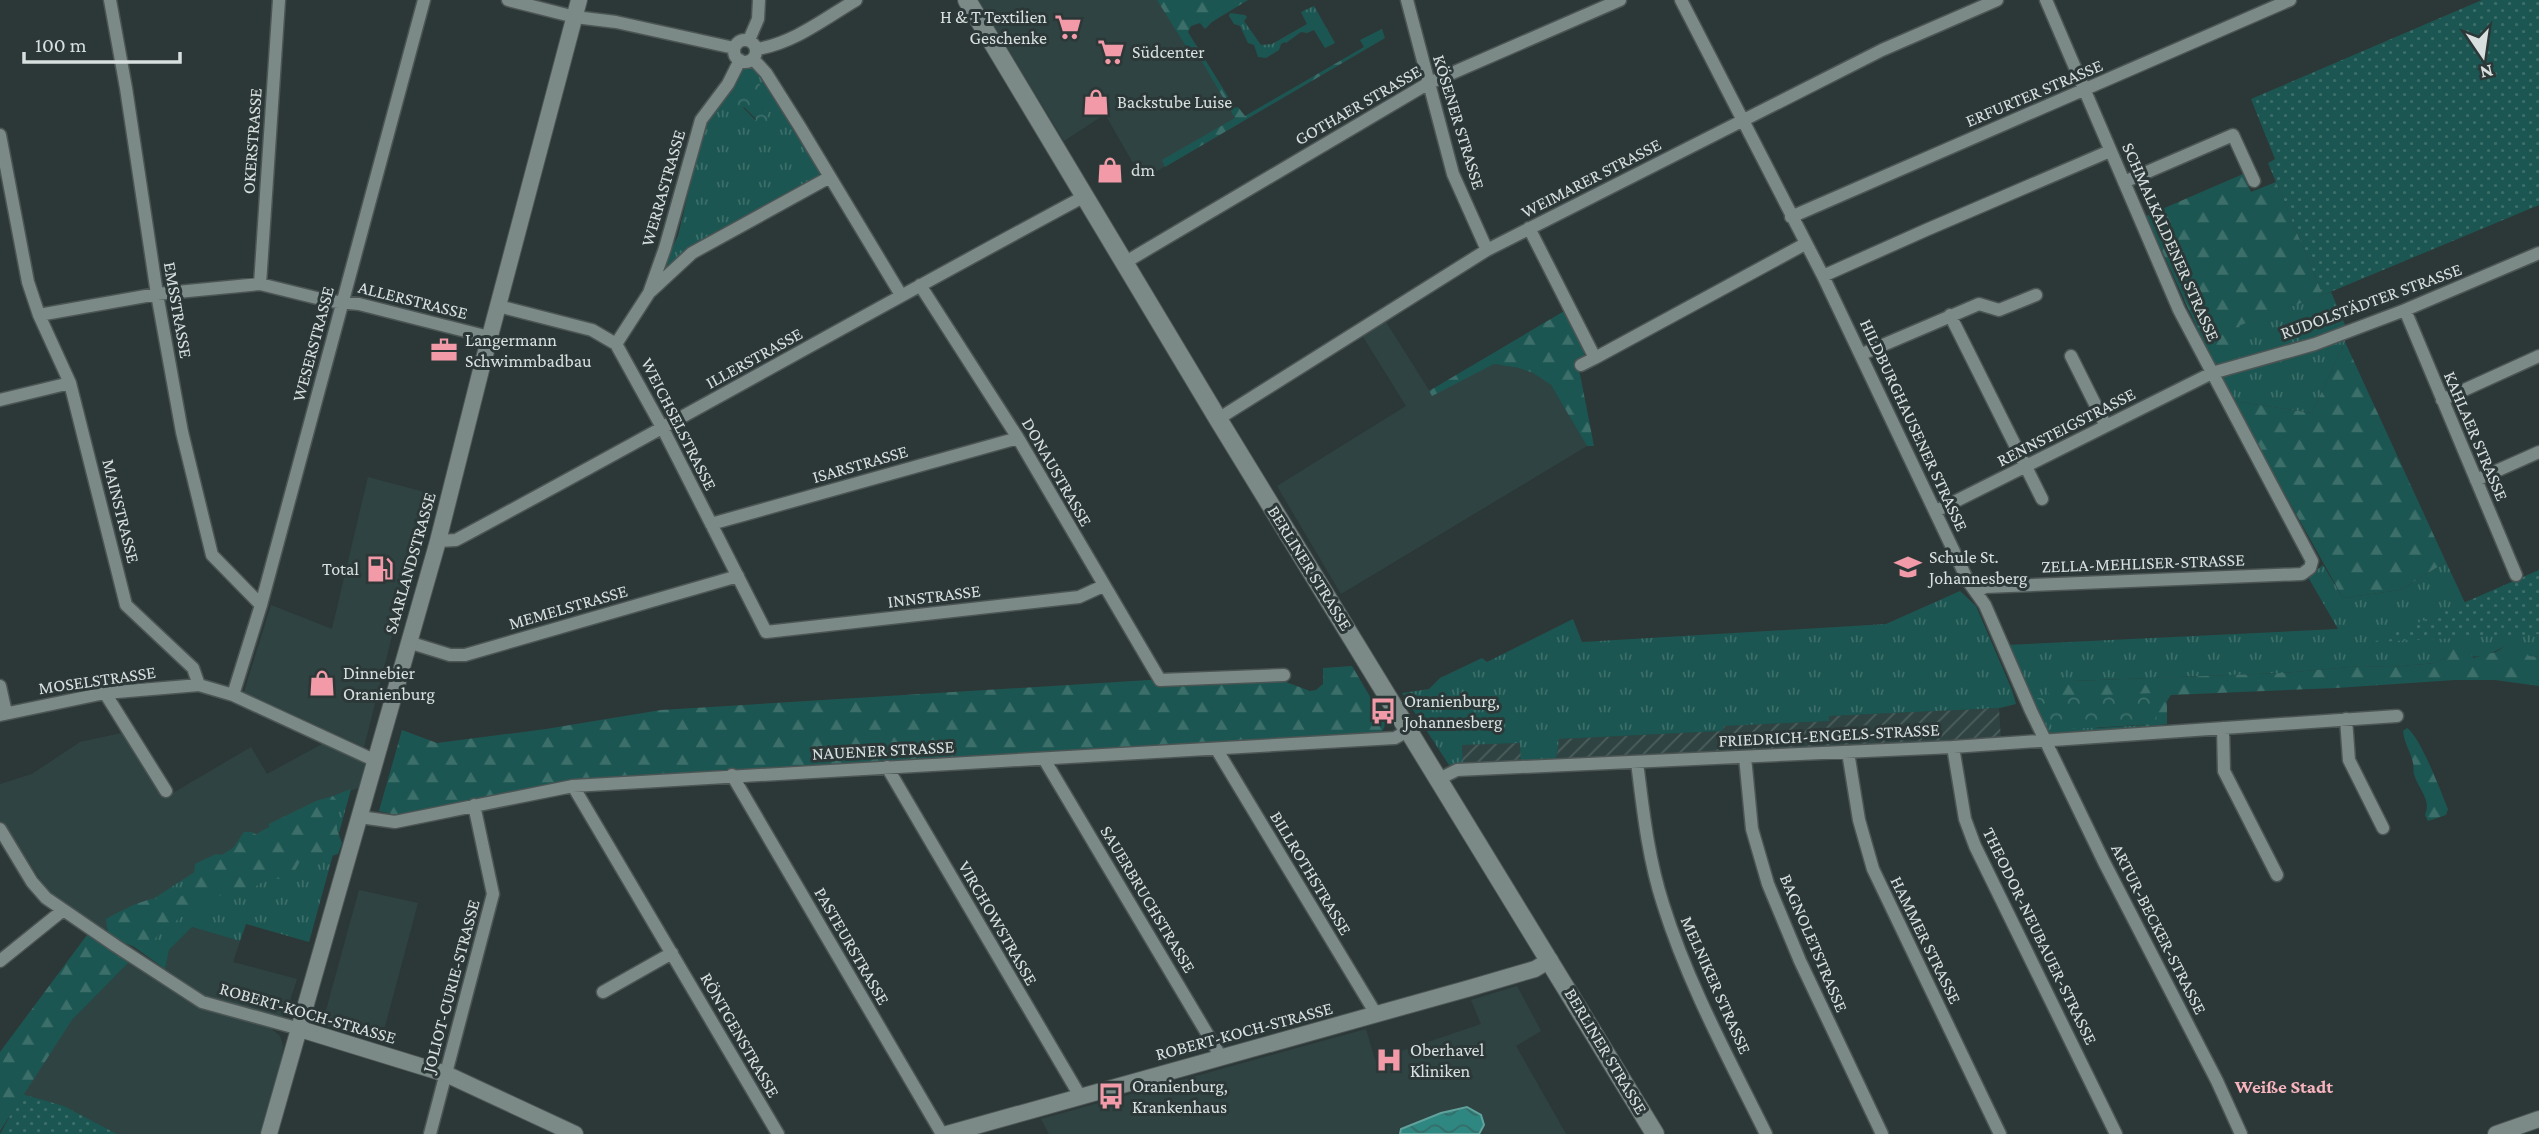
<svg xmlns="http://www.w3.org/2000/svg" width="2539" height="1134" font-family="'Crimson Pro',serif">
<defs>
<pattern id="industrial-furrows" width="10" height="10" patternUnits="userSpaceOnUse" patternTransform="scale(1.75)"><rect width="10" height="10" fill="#2f4442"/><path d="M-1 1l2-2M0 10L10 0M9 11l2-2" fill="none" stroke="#4c5f5d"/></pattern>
<pattern id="grass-tufts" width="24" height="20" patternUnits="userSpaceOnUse" patternTransform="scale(1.75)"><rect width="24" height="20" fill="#1c5652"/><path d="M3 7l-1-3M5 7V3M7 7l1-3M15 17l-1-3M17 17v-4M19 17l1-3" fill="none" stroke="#3c6e6a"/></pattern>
<pattern id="forest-firs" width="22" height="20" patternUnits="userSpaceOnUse" patternTransform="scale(1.75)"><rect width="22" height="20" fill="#1c5652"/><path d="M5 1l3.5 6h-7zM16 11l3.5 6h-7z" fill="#3c6e6a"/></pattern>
<pattern id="park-crowns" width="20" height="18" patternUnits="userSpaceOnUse" patternTransform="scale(1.75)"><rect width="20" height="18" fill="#1c5652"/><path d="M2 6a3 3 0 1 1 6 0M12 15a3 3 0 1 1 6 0" fill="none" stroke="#3c6e6a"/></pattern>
<pattern id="garden-dots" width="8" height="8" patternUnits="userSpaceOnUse" patternTransform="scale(1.75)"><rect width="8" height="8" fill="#1c5652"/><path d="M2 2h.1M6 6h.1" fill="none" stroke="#3c6e6a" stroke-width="1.8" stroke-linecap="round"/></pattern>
<pattern id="water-waves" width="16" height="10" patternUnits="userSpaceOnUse" patternTransform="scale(1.75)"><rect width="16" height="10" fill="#2e8781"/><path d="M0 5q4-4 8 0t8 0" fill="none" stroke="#366c68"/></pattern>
</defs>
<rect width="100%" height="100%" fill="#2c3837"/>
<path fill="#2f4442" d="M978,0h252l-53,32 10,16 8,-4 47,78 -97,56 -12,-15 -28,-49 -41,27z
M1386,322l46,73 62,-31 25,4 14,5 18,12 36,61 -246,148 -64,-108 129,-80 -44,-71z
M368,477l60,16 -64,254 -120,-55 27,-87 61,24z
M133,726l40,67 78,-46 16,27 57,-31 40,18 4,7 -6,19 -29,9 -85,43 -144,92 -55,-38 -41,-64 -8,4v-49l32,-10 48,-32 42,-9z
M359,890l59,13 -37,138 -59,-16z
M192,927l48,14 -7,21 64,17 -12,37 -20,-1 -63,-19 -37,-27 4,-19z
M129,962l69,43 71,22 11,9 3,10 -1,13 -22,75h-143l-53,-28 -42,-12 50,-74z
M1517,986l24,45 -25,15 50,88h-517l-8,-15 325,-90 9,31 106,-36 -10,-24z"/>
<path fill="url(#industrial-furrows)" d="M1999,708l2,33 -538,26 -1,-22 58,-2 36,19 3,-23 162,-8 2,-5 106,-5v-5z"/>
<path fill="url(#grass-tufts)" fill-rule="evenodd" d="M1314,6l21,37 -10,5 -11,-18 -7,3 -6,-1 -15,11 -1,-1 -4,2 -2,6 -13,8 -8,-1 -4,-12 -6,-2 -8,-17 -6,-2 -5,-8 1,-3 15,2 2,2 -3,4 17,24 11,-1 35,-20 -6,-12z
M754,63l67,111 -6,7 -157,96 20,-41 28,-117 40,-55zM748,89l17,41 -33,-34 3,-5z
M2331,292l14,33v17l-33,71 -79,-12 -19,-36 10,-1 13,-38z
M2446,562l20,43 73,27v25l-10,-1 -20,-12 -23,12 -40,2 -11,5 -43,4 -31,-1 -79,7 -210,8 25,47 48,-3 2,2 -98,7 -4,-4 -39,-85 332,-16 -30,-52 15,-12 20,33 57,-8z
M1960,591l16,15 36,84 4,14 -16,4 -171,8v5l-105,5 -2,5 -163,8 -3,23 -35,2 -1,-21 -58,2 1,22 -12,1 -49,-75 27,-4 11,-11 42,-20 5,4 86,-43 9,23 304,-18z
M351,789l-42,153 -63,-18 -6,17 -48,-14 -23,23 -4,19 -57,-41c78,-49 156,-107 243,-139z"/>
<path fill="url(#forest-firs)" d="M1157,0h91l-36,22 -7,7 -5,-6 -9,3 -3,6 11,18 -4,3 -4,-5h-4z
M1382,29l3,9 -220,129 -3,-7 73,-42 -35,-60 3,-2 32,52 3,-1 7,9 119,-69 -4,-7z
M2243,174l8,18 25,-10 47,113 -85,31 -2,34 -22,5 -68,-149z
M1566,310l19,39 -1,6 -6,9 16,82h-7l-36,-61 -18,-12 -14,-5 -25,-4 -62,32 -3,-5z
M2345,342l101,220 -46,28 -57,8 -110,-197 79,12z
M2508,644l12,1 9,11 10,1v29l-44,-6h-40l-119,8 -165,7 -4,6v23l-20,3 -3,-4 -94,-23 -2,-12 24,-7 210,-8 79,-7 31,1 43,-4 11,-5 2,-6 6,-7 13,1 6,12 23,-6z
M1352,666l34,58 -5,9 -161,12 -175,7 -474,28 -171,36 -21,-5 23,-81 35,13 109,-14 115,-19 601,-37 48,18 6,-1 7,-6v-16z
M2407,728c13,8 34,64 41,81l-2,6 -18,6 -3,-6c7,-16 -7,-26 -11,-41 -1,-3 0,-7 -1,-11 -2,-11 -9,-20 -10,-32z
M333,796l4,5 -9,9 9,3v17l5,13 -4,11 -14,4c-9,-4 -16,0 -25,5 -10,22 -18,12 -36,19 -16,7 -23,26 -42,13 -16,12 -36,15 -49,30 -4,5 -4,1 -10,5 -6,5 -9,13 -11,20 -15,0 -29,-9 -43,-15l-2,-16c13,-7 31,-17 46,-20 22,-4 20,6 41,-11l2,-24 21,-10 12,2 16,-24h8l10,6 8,-6 -1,-8 47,-23z
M87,935h4l38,27 -57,58 -72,111v-79z"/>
<path fill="url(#park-crowns)" d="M759,83l6,10 -2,5 6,29 -4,3h-7l-5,-5 3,-6 -11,-11 -8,-3 -5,-9 3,-5z
M2154,693l3,31 -103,6 -17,-32z"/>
<path fill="url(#garden-dots)" d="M2482,0h57v205l-216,90 -55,-132 7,-4 -24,-60z
M2539,570v64l-165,8z
M22,1094l42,12 53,28h-117z"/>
<path fill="url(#water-waves)" stroke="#61a29d" stroke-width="2" d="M1467,1107l14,8 3,10 -5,9h-79l1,-5 40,-16z"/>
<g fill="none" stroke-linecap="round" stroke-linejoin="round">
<g stroke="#4b5554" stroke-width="15">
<path id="minor" d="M110,0l16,88 31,206 25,138 30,123 49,50
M508,0l67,17 41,5 118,26
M1407,0l46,174 34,76
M1681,0l142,276 145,305 17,24 46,106 73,151 113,219 24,53
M734 51a11 11 0 1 1 22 0a11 11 0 1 1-22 0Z
M749,40l9,-21 1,-19
M757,49c37,-6 67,-30 99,-49
M753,59l13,14 34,54 101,168
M0,135l28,147 11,33 31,68 56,222 67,63 6,17 34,10 143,66
M2124,182l109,-47 21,46
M1791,217l499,-217
M1529,228l66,130 -14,7
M1124,263l303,-179 193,-84
M1823,276l103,-46 184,-79
M260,284l19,-284
M920,285l98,153 142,242 124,-5
M651,291l41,-38 138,-76
M498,306l94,24 24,14 47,85 103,203 313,-35 24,-11
M2405,310l111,265
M39,315l118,-21 103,-10 69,17 30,3 130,33
M1950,315l92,184
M616,344l33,-51 16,-45 36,-128 27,-36 12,-24
M1862,354l117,-50 20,6 37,-15
M2071,356l35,70
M1595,358l210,-114
M0,400l70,-17
M2442,400l97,-44
M1218,419l269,-169 395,-200 115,-50
M2476,480l63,-28
M1936,511l276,-138 103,-29 90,-34 134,-57
M711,524l307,-86
M438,541l18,-1c211,-113 418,-231 629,-344
M1977,592l8,-5 317,-13 8,-6 2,-7 -133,-251 -133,-310
M408,642l42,13h15l273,-79
M0,686l6,27
M105,693l61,98
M233,695l28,-90 163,-605
M0,715l105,-22 94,-8
M2346,719l3,41 34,68
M2223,728l1,43 53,104
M1953,747l12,72 10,27 141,288
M1217,750l159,264
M1848,752l11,68 14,49 127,265
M1745,757l7,72 16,55 32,77 82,173
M1044,759l177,298
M1637,762c6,48 11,96 26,142 25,80 66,155 103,230
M887,767l193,329
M732,775l210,359
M1439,779l18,-9 496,-23 444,-31
M573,786l205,348
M360,817l35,5 178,-36 822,-48 14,-8
M0,829l32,53 14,16 70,48 86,56 98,27
M0,961l62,-50
M603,992l69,-39
M430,1134l63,-240 -19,-89"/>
</g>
<g stroke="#4b5554" stroke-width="18">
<path id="tertiary" d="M300,1029l146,45 129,60
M269,1134l169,-593 43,-171 98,-370
M947,1134l523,-146 65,-19 15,-9
M2496,1134l43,-15"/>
</g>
<g stroke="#4b5554" stroke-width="20">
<path id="secondary" d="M967,0l251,419 437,715"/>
</g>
<use href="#minor" stroke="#7b8987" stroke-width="12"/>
<use href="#tertiary" stroke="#7b8987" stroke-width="16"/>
<use href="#secondary" stroke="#7b8987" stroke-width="18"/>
</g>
<defs>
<g id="supermarket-bare" transform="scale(2.1)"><path d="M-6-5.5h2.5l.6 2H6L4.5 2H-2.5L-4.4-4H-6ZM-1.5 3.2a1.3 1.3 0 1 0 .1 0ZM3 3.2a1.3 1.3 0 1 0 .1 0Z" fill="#f39aa9" stroke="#2c3837" stroke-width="2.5" paint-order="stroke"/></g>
<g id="shop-bare" transform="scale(2.1)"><path d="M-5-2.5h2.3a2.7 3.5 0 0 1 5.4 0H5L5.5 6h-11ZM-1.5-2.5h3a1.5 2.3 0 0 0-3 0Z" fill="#f39aa9" stroke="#2c3837" stroke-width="2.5" paint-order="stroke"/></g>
<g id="office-bare" transform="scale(2.1)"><path d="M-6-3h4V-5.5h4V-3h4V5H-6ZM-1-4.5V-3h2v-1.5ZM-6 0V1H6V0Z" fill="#f39aa9" stroke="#2c3837" stroke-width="2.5" paint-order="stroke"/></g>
<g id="school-bare" transform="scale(2.1)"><path d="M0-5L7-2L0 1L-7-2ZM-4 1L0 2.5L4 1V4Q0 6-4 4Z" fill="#f39aa9" stroke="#2c3837" stroke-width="2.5" paint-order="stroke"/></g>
<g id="fuel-bare" transform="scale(2.1)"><path d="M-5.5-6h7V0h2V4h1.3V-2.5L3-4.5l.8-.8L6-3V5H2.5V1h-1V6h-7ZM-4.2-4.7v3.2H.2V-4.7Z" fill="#f39aa9" stroke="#2c3837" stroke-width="2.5" paint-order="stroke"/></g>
<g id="bus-bare" transform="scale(2.1)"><path d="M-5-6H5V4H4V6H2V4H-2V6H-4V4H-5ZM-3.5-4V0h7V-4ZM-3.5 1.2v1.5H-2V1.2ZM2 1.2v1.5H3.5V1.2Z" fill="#f39aa9" stroke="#2c3837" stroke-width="2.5" paint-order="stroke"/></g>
<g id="hospital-bare" transform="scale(2.1)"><path d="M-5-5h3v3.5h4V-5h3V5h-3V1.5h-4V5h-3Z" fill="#f39aa9" stroke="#2c3837" stroke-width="2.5" paint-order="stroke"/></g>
</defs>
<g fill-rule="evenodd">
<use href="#supermarket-bare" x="1068" y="27"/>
<use href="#supermarket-bare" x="1111" y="52"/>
<use href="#shop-bare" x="1096" y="102"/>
<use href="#shop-bare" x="1110" y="170"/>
<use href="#office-bare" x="444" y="350"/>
<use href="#school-bare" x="1908" y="567"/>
<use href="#fuel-bare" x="380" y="569"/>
<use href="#shop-bare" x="322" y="683"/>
<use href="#bus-bare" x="1383" y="711"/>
<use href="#hospital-bare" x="1389" y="1060"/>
<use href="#bus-bare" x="1111" y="1096"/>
</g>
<g text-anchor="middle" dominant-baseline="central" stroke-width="6" stroke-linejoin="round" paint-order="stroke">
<g font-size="18" fill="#d8e0df" stroke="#2c3837" text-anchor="start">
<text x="1047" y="17" text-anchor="end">H &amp; T Textilien<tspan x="1047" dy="21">Geschenke</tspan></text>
<text x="1132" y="52">Südcenter</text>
<text x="1117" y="102">Backstube Luise</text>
<text x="1131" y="170">dm</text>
<text x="465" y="340">Langermann<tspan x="465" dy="21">Schwimmbadbau</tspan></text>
<text x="1929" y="557">Schule St.<tspan x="1929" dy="21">Johannesberg</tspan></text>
<text x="359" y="569" text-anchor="end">Total</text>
<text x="343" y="673">Dinnebier<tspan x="343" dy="21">Oranienburg</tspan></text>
<text x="1404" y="701">Oranienburg,<tspan x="1404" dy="21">Johannesberg</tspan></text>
<text x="1410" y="1050">Oberhavel<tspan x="1410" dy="21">Kliniken</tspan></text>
<text x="1132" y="1086">Oranienburg,<tspan x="1132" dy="21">Krankenhaus</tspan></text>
</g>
<g font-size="18" fill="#d8e0df" stroke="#2c3837">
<text transform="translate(2034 93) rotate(-23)">ERFURTER STRASSE</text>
<text transform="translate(1358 105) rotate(-30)">GOTHAER STRASSE</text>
<text transform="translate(1459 122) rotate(73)">KÖSENER STRASSE</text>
<text transform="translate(252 141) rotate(-86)">OKERSTRASSE</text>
<text transform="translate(1591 178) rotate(-27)">WEIMARER STRASSE</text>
<text transform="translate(663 188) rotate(-74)">WERRASTRASSE</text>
<text transform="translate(2171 242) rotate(66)">SCHMALKALDENER STRASSE</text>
<text transform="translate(413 300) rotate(14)">ALLERSTRASSE</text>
<text transform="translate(2371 301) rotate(-20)">RUDOLSTÄDTER STRASSE</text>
<text transform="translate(178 310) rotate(80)">EMSSTRASSE</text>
<text transform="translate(313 344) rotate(-75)">WESERSTRASSE</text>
<text transform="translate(754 358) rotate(-29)">ILLERSTRASSE</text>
<text transform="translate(679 424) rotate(63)">WEICHSELSTRASSE</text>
<text transform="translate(1914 425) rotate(65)">HILDBURGHAUSENER STRASSE</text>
<text transform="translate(2066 427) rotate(-27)">RENNSTEIGSTRASSE</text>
<text transform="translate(2476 436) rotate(67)">KAHLAER STRASSE</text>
<text transform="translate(860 464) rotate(-16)">ISARSTRASSE</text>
<text transform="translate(1057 472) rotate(60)">DONAUSTRASSE</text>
<text transform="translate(121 511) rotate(76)">MAINSTRASSE</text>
<text transform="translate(410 563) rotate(-74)">SAARLANDSTRASSE</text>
<text transform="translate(2143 563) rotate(-2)">ZELLA-MEHLISER-STRASSE</text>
<text transform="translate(1310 568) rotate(58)">BERLINER STRASSE</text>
<text transform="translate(934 596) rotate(-7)">INNSTRASSE</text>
<text transform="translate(568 607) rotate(-16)">MEMELSTRASSE</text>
<text transform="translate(97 680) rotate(-8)">MOSELSTRASSE</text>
<text transform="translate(1829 735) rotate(-3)">FRIEDRICH-ENGELS-STRASSE</text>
<text transform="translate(883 750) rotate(-3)">NAUENER STRASSE</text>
<text transform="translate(1311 873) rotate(59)">BILLROTHSTRASSE</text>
<text transform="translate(1148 899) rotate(59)">SAUERBRUCHSTRASSE</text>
<text transform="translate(998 923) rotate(60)">VIRCHOWSTRASSE</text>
<text transform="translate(2159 929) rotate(63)">ARTUR-BECKER-STRASSE</text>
<text transform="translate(2040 936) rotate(64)">THEODOR-NEUBAUER-STRASSE</text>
<text transform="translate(1926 940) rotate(64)">HAMMER STRASSE</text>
<text transform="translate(1814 943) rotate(67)">BAGNOLETSTRASSE</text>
<text transform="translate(852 946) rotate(60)">PASTEURSTRASSE</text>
<text transform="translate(1716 985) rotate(66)">MELNIKER STRASSE</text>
<text transform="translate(451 986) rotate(-75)">JOLIOT-CURIE-STRASSE</text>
<text transform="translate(308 1013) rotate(16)">ROBERT-KOCH-STRASSE</text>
<text transform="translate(1244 1031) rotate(-15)">ROBERT-KOCH-STRASSE</text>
<text transform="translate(740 1035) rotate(60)">RÖNTGENSTRASSE</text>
<text transform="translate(1606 1051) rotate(59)">BERLINER STRASSE</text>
</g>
<g font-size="19" font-weight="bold" fill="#f8b4be" stroke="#2c3837">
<text x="2284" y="1086">Weiße Stadt</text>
</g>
</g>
<g transform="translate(2483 56) rotate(167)" stroke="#2c3837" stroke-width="5" paint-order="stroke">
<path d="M0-5L12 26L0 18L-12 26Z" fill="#d8e0df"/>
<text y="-10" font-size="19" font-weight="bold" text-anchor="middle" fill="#d8e0df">N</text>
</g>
<path d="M24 52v10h156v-10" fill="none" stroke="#d8e0df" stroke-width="3.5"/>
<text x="35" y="52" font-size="21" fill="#d8e0df" stroke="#2c3837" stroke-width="5" paint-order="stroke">100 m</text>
</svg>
